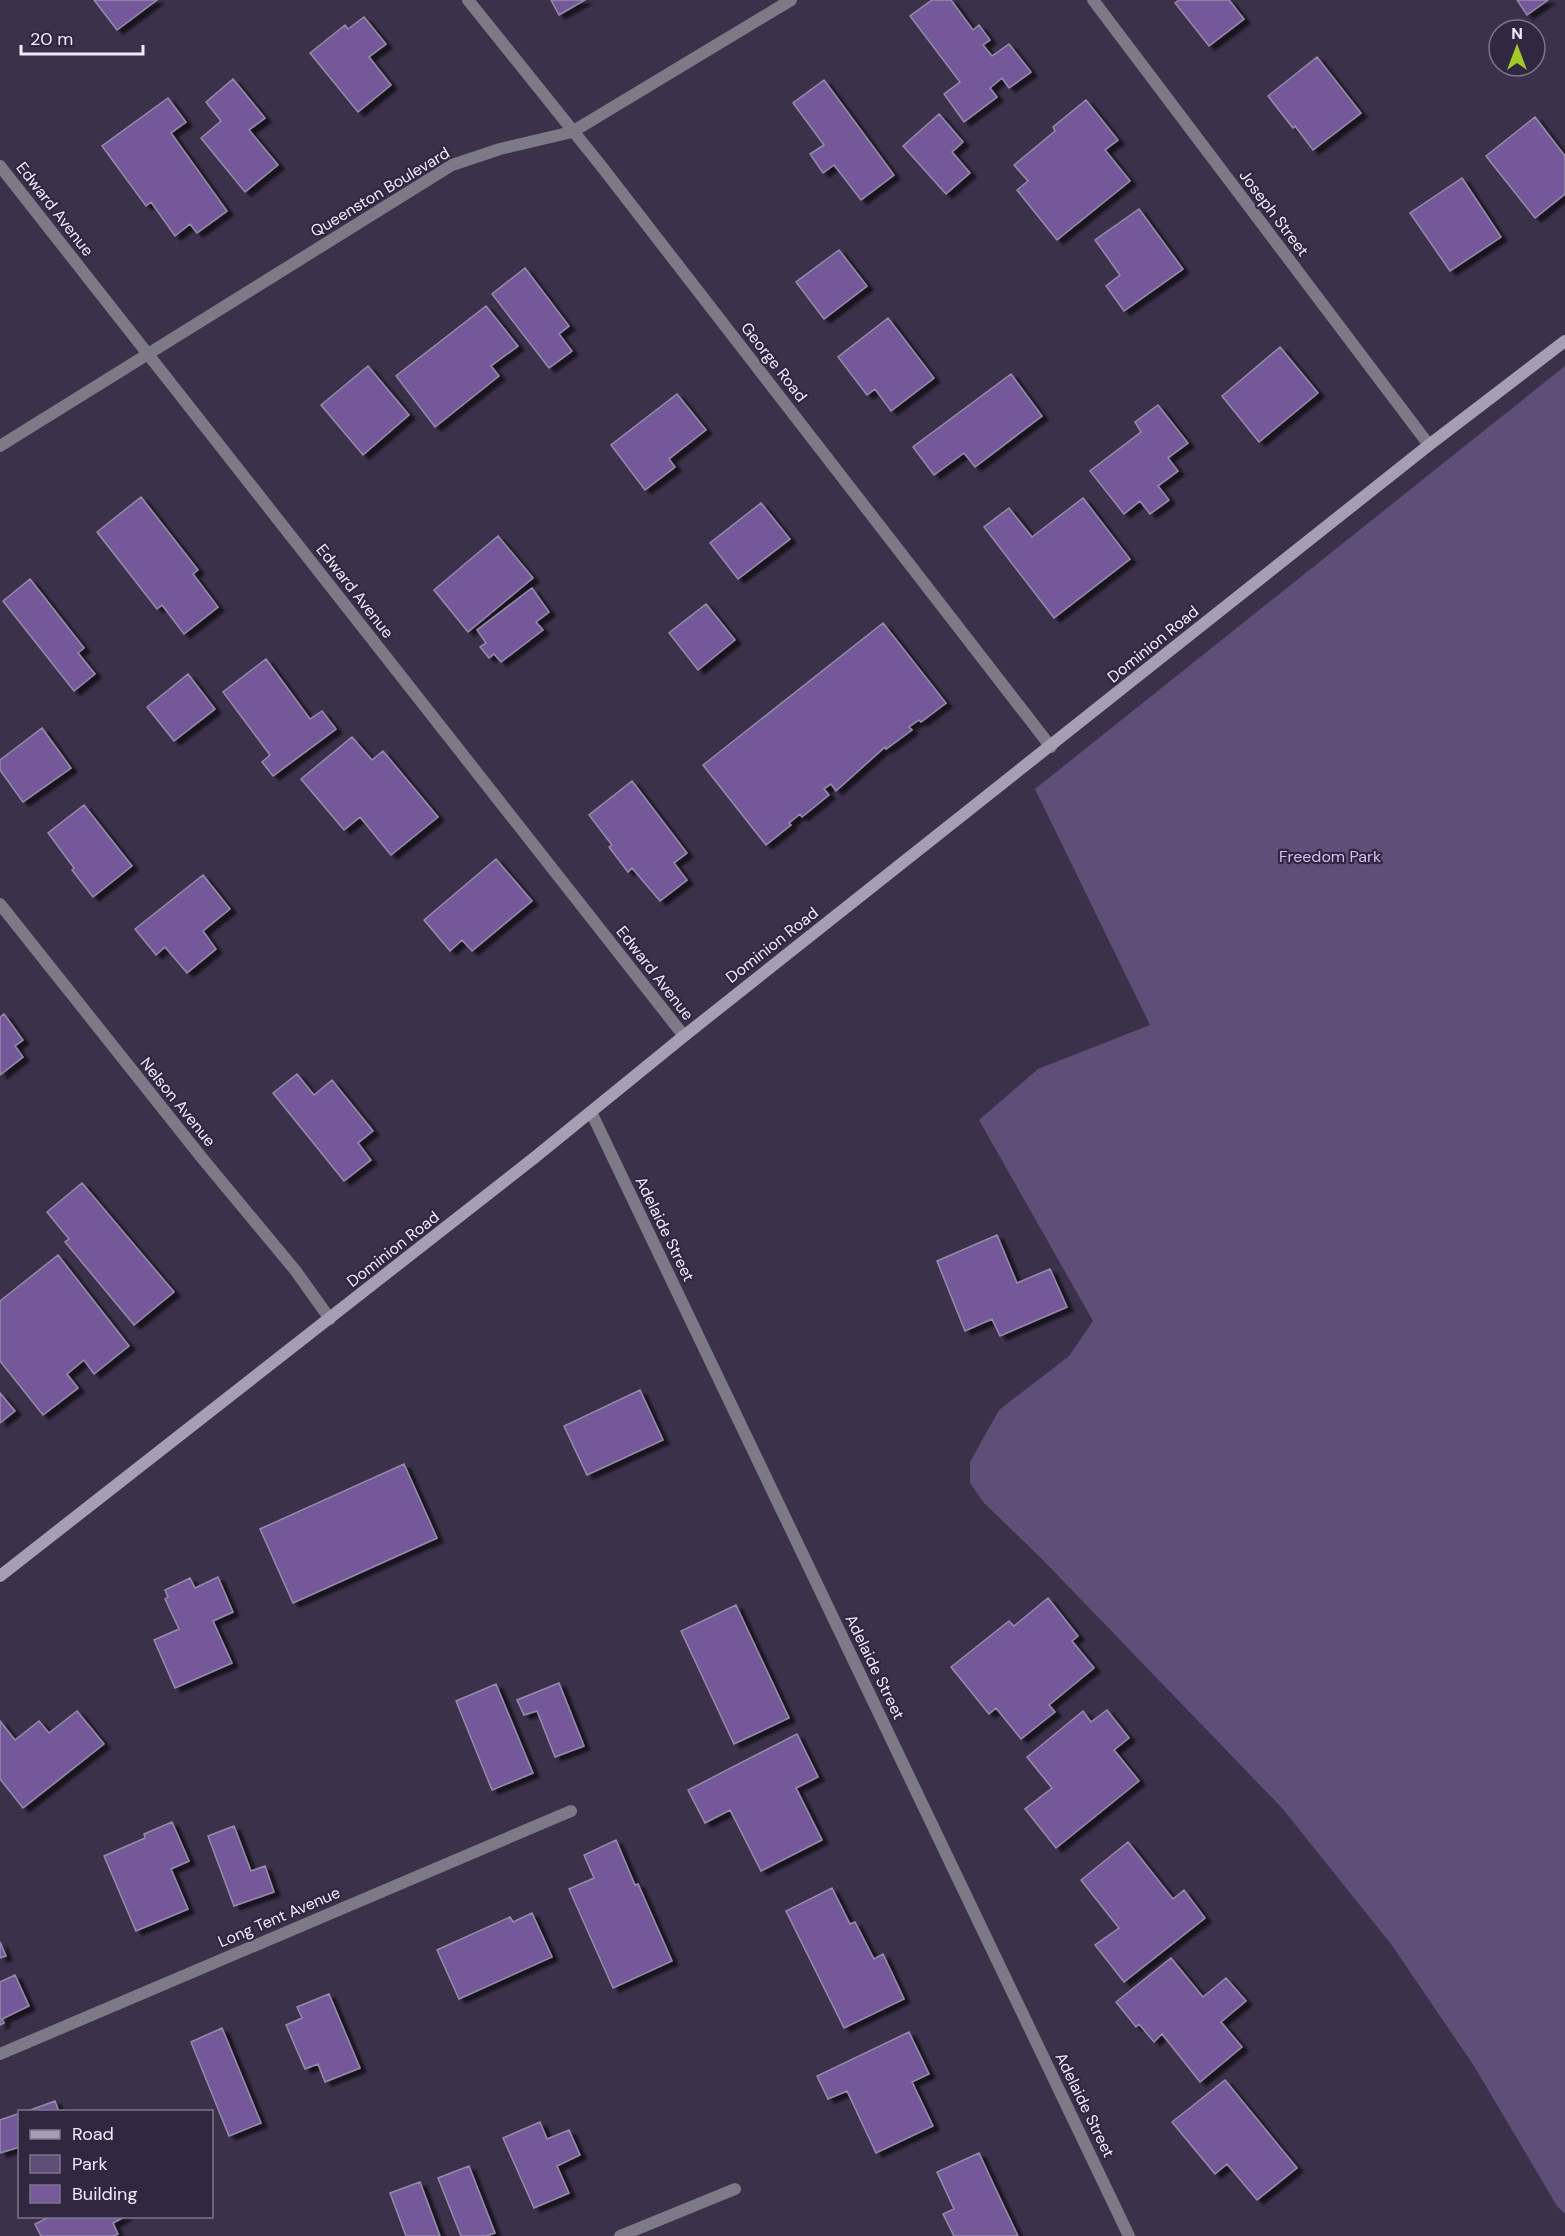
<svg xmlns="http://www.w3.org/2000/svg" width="1565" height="2236" font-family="'DM Sans',sans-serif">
<defs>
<filter id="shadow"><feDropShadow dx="6" dy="4" stdDeviation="1.5" flood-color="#0009"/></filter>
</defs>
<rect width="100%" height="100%" fill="#3c314b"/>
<path fill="#5f4e78" d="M1565,366v1848l-8,-8 -83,-140 -83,-122 -109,-136 -241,-250 -57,-55 -14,-20v-21l29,-52 70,-54 24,-35 -114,-201 59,-51 112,-44 -115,-236z"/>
<path fill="#75599a" stroke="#968ba9" stroke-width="1.5" filter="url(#shadow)" d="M94,0h63l-40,30z
M551,0h34l-26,15z
M932,0h19l22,30 6,-5 11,15 -7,5 9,11 17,-12 22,28 -22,16 -7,-10 -12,10 7,9 -33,25 -20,-28 16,-12 -50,-66z
M1179,0h50l15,19 -35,27 -34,-43z
M1517,0h31l-21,15z
M364,17l22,27 -17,13 22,28 -33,27 -48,-59 35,-28 3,4z
M1317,57l44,56 -48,37 -18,-24 -2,2 -25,-32z
M233,79l32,39 -16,12 29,35 -33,27 -44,-54 20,-17 -15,-19z
M824,80l70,95 -33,25 -27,-35 -11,8 -13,-19 14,-9 -31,-42z
M168,98l18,24 -15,11 56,78 -30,22 -7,-9 -15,12 -24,-34 -5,4 -44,-60z
M1086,100l32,40 -13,10 25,31 -73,59 -40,-50 11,-9 -14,-16 41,-34 -2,-4z
M939,114l24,28 -11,10 18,21 -24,21 -43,-48z
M1535,117l30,39v38l-30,24 -49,-62z
M1462,178l39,59 -51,34 -40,-58z
M1139,209l44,60 -59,42 -18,-25 14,-11 -25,-35z
M839,250l28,36 -43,33 -28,-37z
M525,268l44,58 -10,8 13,17 -23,17 -57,-74z
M486,306l32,40 -27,20 8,10 -64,51 -39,-51z
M888,318l46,60 -43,33 -16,-22 -8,6 -29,-38z
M1280,347l38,46 -59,49 -37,-46z
M368,366l41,49 -46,40 -42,-50z
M1011,374l31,42 -67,51 -11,-14 -30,22 -21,-28z
M677,394l29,36 -37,29 6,8 -30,23 -34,-45z
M1158,405l30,38 -20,15 10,13 -20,15 11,14 -19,14 -10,-13 -16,13 -34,-43 51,-39 -6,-10z
M141,497l57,73 -5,4 25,33 -34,27 -22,-29 -5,4 -60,-77z
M1083,498l47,61 -76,59 -70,-91 25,-19 23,29z
M761,503l29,36 -52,40 -28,-36z
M498,536l35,42 -65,54 -34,-42z
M30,579l54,69 -6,5 17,21 -21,17 -71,-90z
M532,588l17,24 -13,10 7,8 -42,32 -7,-8 -5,4 -9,-11 6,-4 -9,-13z
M706,604l29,36 -37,30 -29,-37z
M883,623l63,80 -25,19 -2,-2 -10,7 3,3 -26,19 -1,-2 -49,44 -5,-7 -7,5 5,6 -27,22 -2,-3 -11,9 2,2 -25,20 -63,-80z
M266,659l44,60 12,-8 14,18 -63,47 -11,-14 8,-7 -47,-63z
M188,674l27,35 -41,32 -27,-34z
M42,728l29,40 -48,34 -23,-32v-10z
M352,737l20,23 11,-9 55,66 -47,38 -31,-38 -16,13 -43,-51z
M632,781l55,72 -13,10 13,17 -27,21 -28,-33 -4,4 -19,-25 3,-2 -23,-30z
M84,805l48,61 -39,31 -21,-27 2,-2 -26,-35z
M496,859l36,42 -60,50 -10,-11 -12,11 -26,-31z
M203,875l27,34 -27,22 13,18 -29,24 -22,-26 -9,8 -21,-26z
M4,1014l19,26 -8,6 8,11 -23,18v-58z
M297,1074l17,21 18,-15 41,51 -15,12 13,17 -27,21 -71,-88z
M82,1183l92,109 -40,33 -69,-83 4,-3 -22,-27z
M997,1235l20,48 33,-14 17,38 -67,29 -8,-17 -27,12 -28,-70z
M58,1255l71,91 -35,28 -10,-14 -17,14 11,14 -35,27 -43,-54v-60z
M640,1390l23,50 -76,35 -23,-49z
M0,1393l15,18 -15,12z
M404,1464l33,74 -144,65 -33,-74z
M218,1577l15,35 -20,9 19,42 -57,25 -21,-48 25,-11 -14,-30 3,-2 -3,-7 25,-12 5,10z
M1048,1598l30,38 -6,5 22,27 -45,37 6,7 -34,27 -25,-31 -7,6 -38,-47 58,-46 5,5z
M736,1605l53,113 -55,26 -53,-113z
M559,1683l25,63 -29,11 -18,-46 -13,4 -7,-15z
M496,1684l37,89 -41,17 -36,-89z
M1107,1710l22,28 -15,12 25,31 -83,67 -31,-39 27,-21 -25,-31 56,-46 8,11z
M77,1711l27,33 -81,64 -23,-29v-58l15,19 24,-19 10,12z
M797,1734l21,43 -22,11 26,52 -61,31 -31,-61 -25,13 -17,-33z
M172,1822l17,39 -18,8 17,40 -52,22 -32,-75 41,-18 -1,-4z
M234,1826l17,45 14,-5 9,26 -40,14 -26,-70z
M616,1840l19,45 3,-1 34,77 -59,27 -44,-99 25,-11 -10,-23z
M1128,1842l45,57 11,-9 21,28 -81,64 -29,-37 24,-17 -38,-48z
M832,1888l18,36 5,-2 19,37 9,-5 21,45 -60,29 -58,-117z
M532,1913l20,44 -93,42 -22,-49 73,-33 3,5z
M0,1942l6,14 -6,2z
M1171,1958l32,39 23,-19 20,23 -25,21 21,25 -42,35 -38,-48 -8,8 -15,-18 -3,3 -20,-25z
M15,1975l14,31 -27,13 2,4 -4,2v-43z
M329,1994l31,74 -35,14 -7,-18 -13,5 -19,-44 16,-7 -5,-11z
M222,2028l39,95 -32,13 -38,-94z
M909,2032l20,42 -17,8 21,44 -57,27 -29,-62 -19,8 -11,-23z
M1225,2080l72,88 -40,32 -30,-36 -12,10 -43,-52z
M55,2101l4,11h-34z
M20,2113v34l-20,6v-33z
M540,2122l7,17 22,-9 11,25 -23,11 12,27 -35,15 -31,-70z
M979,2153l19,41 20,42h-64l-11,-22 11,-5 -17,-37z
M469,2166l26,67 -9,3h-25l-23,-58z
M420,2182l20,54h-34l-16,-43z
M51,2216h75l-13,7 5,11 -5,2h-72l-6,-12z"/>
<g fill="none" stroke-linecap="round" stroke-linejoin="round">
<path stroke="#7e7986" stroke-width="12" d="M468,0l134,167 449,580
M1093,0l336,445
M0,166l684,870
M0,446l452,-281 48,-16 72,-17 219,-132
M0,904l202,254 93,112 35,49
M591,1112l538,1124
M0,2054l571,-243
M620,2236l115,-47"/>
<path stroke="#a69eb3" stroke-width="12" d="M0,1576l534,-418 150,-122 745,-591 136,-104"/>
</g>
<g text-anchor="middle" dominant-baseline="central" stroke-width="4.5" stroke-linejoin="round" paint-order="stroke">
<g font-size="16" fill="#f1ebfc" stroke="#312740">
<text transform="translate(380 192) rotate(-31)">Queenston Boulevard</text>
<text transform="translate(55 209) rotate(52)">Edward Avenue</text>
<text transform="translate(1274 213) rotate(53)">Joseph Street</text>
<text transform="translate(774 362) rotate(52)">George Road</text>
<text transform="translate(355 591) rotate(52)">Edward Avenue</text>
<text transform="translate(1153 644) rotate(-39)">Dominion Road</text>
<text transform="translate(772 945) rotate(-38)">Dominion Road</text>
<text transform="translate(655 973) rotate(52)">Edward Avenue</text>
<text transform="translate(178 1102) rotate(51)">Nelson Avenue</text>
<text transform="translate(665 1229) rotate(64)">Adelaide Street</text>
<text transform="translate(393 1249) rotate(-38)">Dominion Road</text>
<text transform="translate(875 1667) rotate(64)">Adelaide Street</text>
<text transform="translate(279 1917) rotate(-23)">Long Tent Avenue</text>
<text transform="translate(1085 2105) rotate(64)">Adelaide Street</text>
</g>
<g font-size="16" fill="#d5bff7" stroke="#312740">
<text x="1330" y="856">Freedom Park</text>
</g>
</g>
<rect x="18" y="2110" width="195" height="108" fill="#312740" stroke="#7e758b" stroke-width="1.5"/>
<rect x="30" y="2130" width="30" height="9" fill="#a69eb3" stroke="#7e758b" stroke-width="1.5"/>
<text x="72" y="2140" font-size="18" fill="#f1ebfc">Road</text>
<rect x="30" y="2155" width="30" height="18" fill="#5f4e78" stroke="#7e758b" stroke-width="1.5"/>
<text x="72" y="2170" font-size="18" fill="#f1ebfc">Park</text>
<rect x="30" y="2185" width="30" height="18" fill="#75599a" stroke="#7e758b" stroke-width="1.5"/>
<text x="72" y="2200" font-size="18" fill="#f1ebfc">Building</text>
<g transform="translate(1517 48)"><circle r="28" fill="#312740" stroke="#7e758b" stroke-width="1.5"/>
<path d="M0-4.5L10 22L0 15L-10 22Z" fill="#a2c928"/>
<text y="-9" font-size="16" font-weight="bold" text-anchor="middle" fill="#f1ebfc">N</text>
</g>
<path d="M21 45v9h122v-9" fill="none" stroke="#f1ebfc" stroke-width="3"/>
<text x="30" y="45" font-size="18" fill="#f1ebfc" stroke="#312740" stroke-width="4.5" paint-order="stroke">20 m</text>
</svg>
